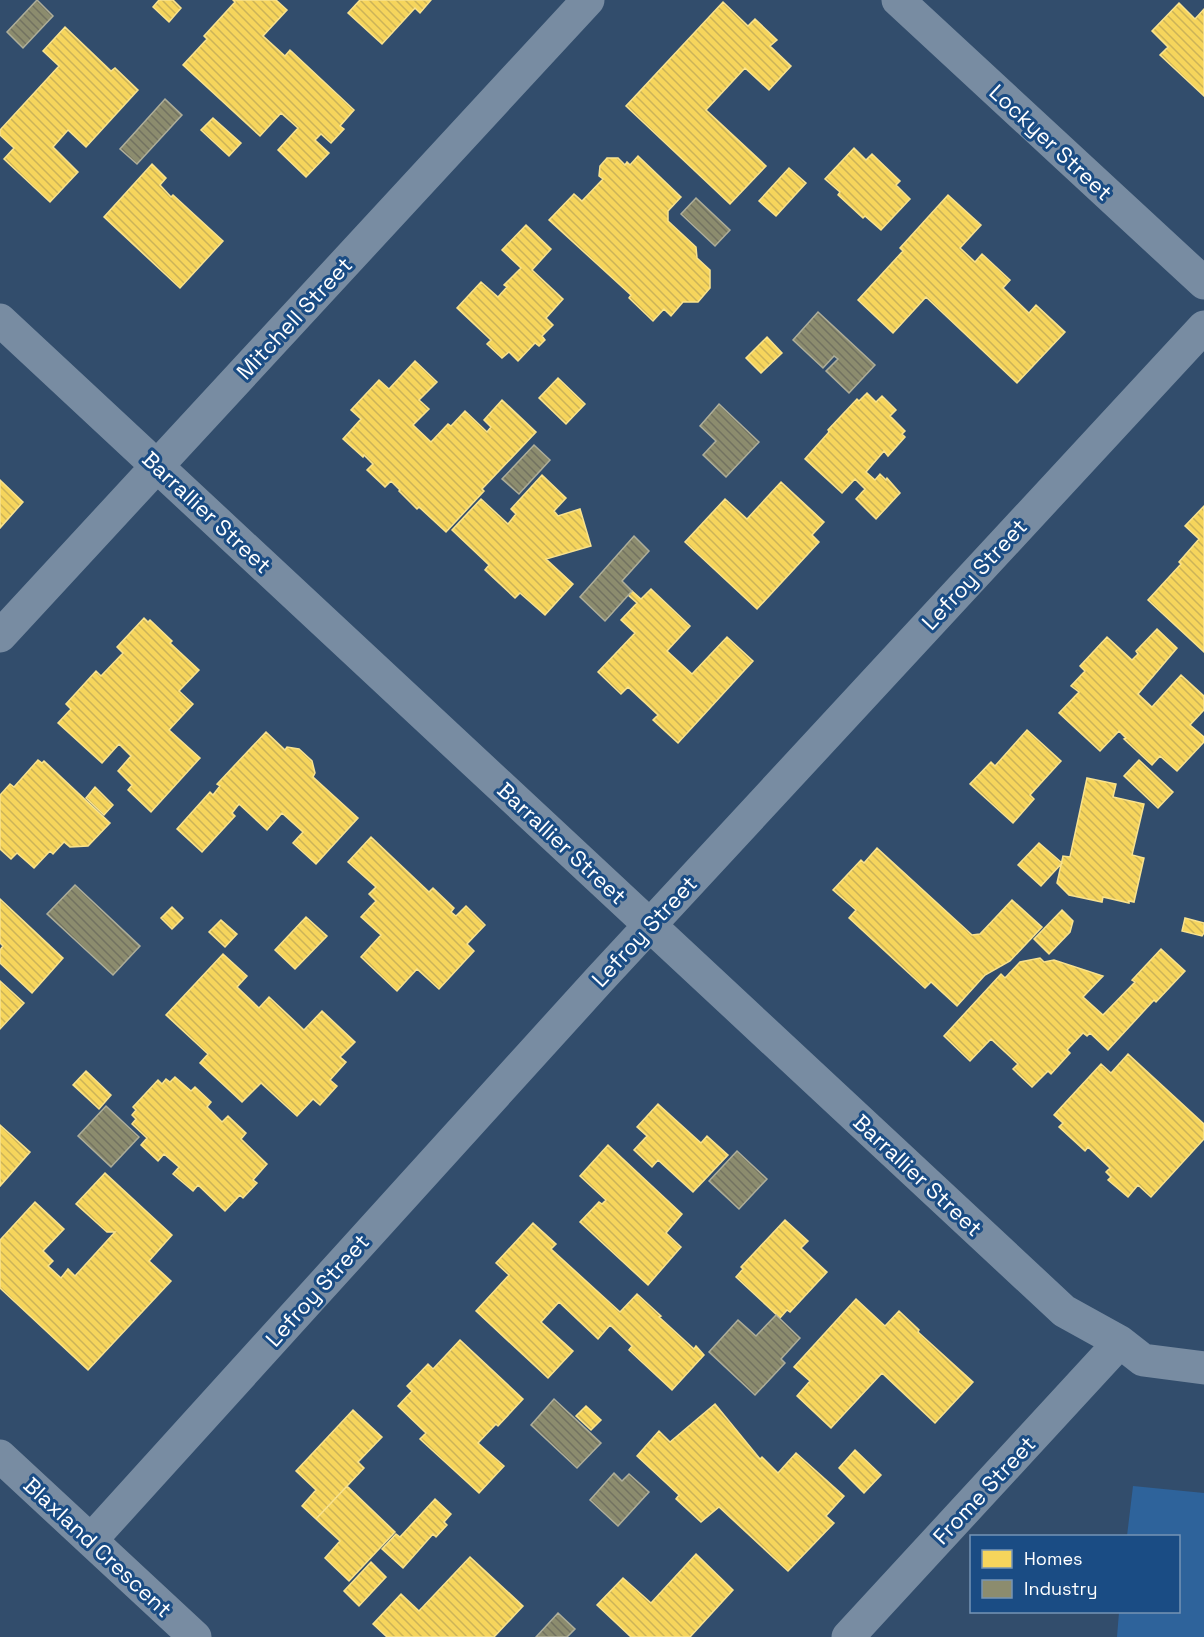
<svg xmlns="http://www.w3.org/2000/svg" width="1204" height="1637" font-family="'Space Grotesk',sans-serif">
<defs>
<pattern id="homes-back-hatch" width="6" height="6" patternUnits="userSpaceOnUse" patternTransform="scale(1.5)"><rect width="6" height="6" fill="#f6d55c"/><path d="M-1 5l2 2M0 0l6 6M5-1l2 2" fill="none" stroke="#ccb358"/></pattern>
<pattern id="industry-back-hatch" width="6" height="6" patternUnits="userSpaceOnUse" patternTransform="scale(1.5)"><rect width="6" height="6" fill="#8c8c6e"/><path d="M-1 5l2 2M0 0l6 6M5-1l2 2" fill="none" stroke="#727260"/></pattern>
</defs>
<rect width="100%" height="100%" fill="#324d6c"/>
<path fill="#2e639b" d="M1133,1486l71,7v144h-87l2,-25h59v-76h-51z"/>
<path fill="url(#homes-back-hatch)" stroke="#f9e28d" stroke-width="1.5" d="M159,0h14l8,8 -12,14 -16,-15z
M233,0h43l11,10 -24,26 22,20 5,-6 64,60 -14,16 4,3 -13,14 -10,-9 -6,6 14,13 -23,24 -28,-27 20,-22 -17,-15 -21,23 -77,-71 24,-26 -3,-3 31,-34z
M360,0h71l-11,13 -5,-5 -33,36 -34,-31z
M723,2l25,24 7,-7 22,21 -7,6 21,20 -22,24 -24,-22 -39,42 60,56 -36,38 -104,-98z
M1179,3l16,16 9,-10v87l-44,-41 8,-8 -16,-16z
M65,27l46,44 4,-3 23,22 -52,57 -18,-17 -15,17 25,25 -28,30 -46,-43 10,-11 -14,-13v-5l59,-64 -16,-15z
M213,118l28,25 -12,13 -28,-26z
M854,148l12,12 6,-6 28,27 -4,4 14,14 -29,31 -16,-14 -2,2 -25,-23 2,-3 -15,-13z
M638,156l43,41 -13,14v10l28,26 1,11 13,12v18l-12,14h-15l-12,14 -7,-7 -11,12 -24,-23 2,-3 -82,-75 25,-26 8,7 21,-22 -4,-3 1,-10 7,-8h11l7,7 2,-3 3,3z
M152,164l14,14 -6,7 11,12 2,-2 50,46 -43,47 -76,-71z
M789,168l17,15 -30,33 -17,-15z
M948,195l33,30 -21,23 15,14 7,-8 28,26 -7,8 26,25 7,-8 29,27 -48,51 -91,-86 -33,36 -35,-33 45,-49 -3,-3z
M526,225l25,24 -19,21 31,29 -17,19 7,7 -11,11 3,4 -6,6 -4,-3 -17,18 -9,-9 -7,6 -15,-14 4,-4 -34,-32 24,-26 17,15 9,-10 -3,-2 17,-17 -19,-18z
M767,337l15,16 -21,20 -15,-15z
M415,361l22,21 -18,18 10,9 -16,16 18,17 17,-18 3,2 14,-15 22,21 4,-5 -7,-7 18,-20 34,32 -54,57 2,2 -38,41 -27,-25 -2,2 -18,-18 1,-1 -9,-9 -6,6 -18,-17 6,-6 -9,-9 -1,2 -20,-18 18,-20 -10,-9 28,-30 10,9z
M558,378l27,26 -19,20 -27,-26z
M867,393l9,9 6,-6 14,14 -6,6 15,15 -3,3 3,3 -17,19 -4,-5 -18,21 9,8 5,-6 6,6 1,-2 13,15 -24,26 -20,-20 9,-10 -10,-10 -13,14 -37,-34 24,-27 -1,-2 29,-31 2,2z
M542,475l24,23 -12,13 4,5 22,-7 11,37 -45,13 27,25 -28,31 -25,-22 -5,5 -30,-28 4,-5 -37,-35 29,-31 27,25 8,-10 -5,-5z
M0,480l23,22 -23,26z
M781,482l43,40 -12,13 7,7 -62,67 -72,-67 40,-43 22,20z
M1204,506v146l-56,-52 33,-36 -2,-2 20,-23 -14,-13z
M651,589l39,37 -23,25 25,23 35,-37 26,24 -75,82 -25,-23 5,-5 -30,-28 -7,7 -23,-22 37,-39 -14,-13 16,-17 -9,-8 4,-4 9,8z
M144,618l4,4 2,-2 22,21 -2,2 29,27 -20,21 14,13 -24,26 31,28 -49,54 -23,-22 4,-5 -14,-14 13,-15 -12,-12 -17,19 -44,-40 13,-14 -5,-5 30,-33 5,5 22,-23 -6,-6z
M1157,629l20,19 -39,46 14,13 29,-32 23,21v14l-14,15 14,12v5l-27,29 -17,-15 -8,9 -28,-26 2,-1 -7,-7 -19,20 -41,-38 20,-21 -8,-6 14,-15 -5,-5 27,-29 25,23 6,-6 -2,-3z
M1027,730l34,31 -31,34 4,4 -21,24 -43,-39 21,-22 4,4z
M266,732l19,18 2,-3 12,2 13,12 3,12 -2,4 45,41 -42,46 -23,-21 10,-11 -21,-19 -15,17 -28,-26 -7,9 3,3 -33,36 -25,-23 33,-37 3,3 7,-9 -3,-2z
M38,760l4,3 2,-2 66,62 -22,23 -18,1 -6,-5 -11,12 -3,-3 -16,17 -17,-15 -6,6 -11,-10v-54l10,-11 4,3z
M1139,760l34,32 -15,16 -34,-32z
M1087,778l29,6 -3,13 31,7 -12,51 12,3 -10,44 -5,-1v2l-26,-6 -1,5 -33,-7 -12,-12 6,-27 7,1z
M95,787l18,18 -9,10 -18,-17z
M371,837l58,55 4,-4 21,20 -3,4 5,4 10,-10 19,19 -18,19 7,7 -35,38 -22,-20 -20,22 -36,-34 20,-22 -20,-18 15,-16 -7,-7 7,-7 -28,-25z
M1039,843l23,20 -21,23 -23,-21z
M877,848l95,87 8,-1 32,-34 30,27 -32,34 -25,14 -28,31 -26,-24 -6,6 -76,-70 7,-8 -23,-20 28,-30 3,3z
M0,899l63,59 -31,35 -32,-30v-13l3,-4 -3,-3z
M172,907l11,11 -11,11 -11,-11z
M1062,910l11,11 -3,11 -21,22 -15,-15z
M306,917l21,19 -32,33 -20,-19z
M1185,918l19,5v10l-2,3 -20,-5z
M221,920l16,14 -12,13 -16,-15z
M1161,949l24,22 -29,31 -2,-2 -46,50 -18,-17 -3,3 -4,-3 -16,17 3,3 -19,21 -3,-3 -16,16 -19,-18 5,-5 -27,-25 -21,22 -26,-25 57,-62 4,4 15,-16 20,-4 4,4 10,-2 49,16 -20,21 20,18 32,-33 -3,-2z
M223,954l24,22 -10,11 22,21 10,-11 35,33 18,-19 33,31 -15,15 6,5 -16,18 7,6 -17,19 -7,-6 -16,17 -36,-33 -19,19 -42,-39 8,-9 -42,-39z
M0,981l24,22 -24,26z
M1128,1054l76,70v15l-53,58 -13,-12 -10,12 -20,-17 3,-3 -5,-5 4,-4 -22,-21 -3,4 -26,-24 4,-4 -9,-8 47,-51 10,9z
M86,1071l25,24 -12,14 -26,-24z
M175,1077l16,14 4,-4 16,15 -4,5 15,15 6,-6 18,17 -5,6 26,25 -14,16 4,3 -14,15 -3,-3 -15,16 -27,-26 -5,6 -20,-17 6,-7 -15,-13 -6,7 -17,-16 6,-7 -15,-14 4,-5 -4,-4 4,-5 -3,-3 25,-27 4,4 4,-5 4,3z
M658,1104l43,39 6,-7 21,19 -35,37 -35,-32 -6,7 -18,-17 13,-14 -10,-9z
M0,1125l30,27 -30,34z
M608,1145l74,69 -16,19 15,14 -33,38 -68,-63 19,-20 3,2 4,-4 -26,-24z
M105,1173l67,62 -23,26 22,20 -83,89 -88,-82v-48l35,-38 29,27 -21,22 10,10 -5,5 13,12 7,-9 7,7 40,-44h-8l-31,-28z
M785,1220l23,21 -7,7 26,24 -37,40 -3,-2 -7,8 -44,-41 7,-8 -2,-2z
M533,1223l23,21 -5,5 69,63 17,-18 24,22 -2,1 35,32 2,-3 8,9 -32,35 -43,-40 3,-4 -22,-21 -12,14 -39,-37 -18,20 32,29 -25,27 -72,-67 33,-36 -13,-12z
M856,1299l29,27 14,-15 20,19 -1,2 55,50 -38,41 -53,-50 -51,55 -34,-32 13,-15 -16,-14z
M460,1340l63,59 -25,27 -2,-2 -18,19 26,23 -25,27 -59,-54 6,-6 -28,-27 14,-15 -5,-5 21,-22 5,5z
M715,1404l45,55 2,-2 16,16 18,-20 48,43 -18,20 8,7 -46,48 -69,-64 -18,15 -25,-23 3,-4 -42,-39 22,-25 11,11z
M586,1406l15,14 -10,10 -15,-14z
M353,1410l29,27 -24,25 6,6 -48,51 -14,-13 14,-16 -20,-19z
M855,1450l26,25 -17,18 -25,-25z
M347,1486l48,46 -46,49 -24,-23 15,-17 -24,-22z
M435,1499l16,15 -7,8 3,3 -11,12 -3,-3 -30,34 -21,-19 14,-15 4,3z
M696,1554l37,36 -43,47h-59l-34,-32 26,-27 28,25z
M470,1557l53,49 -29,31h-107l-14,-13 28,-30 18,17z
M371,1562l15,15 -27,29 -15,-15z"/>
<path fill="url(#industry-back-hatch)" stroke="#aeae9a" stroke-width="1.5" d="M37,0l16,16 -30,32 -16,-16z
M165,99l17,16 -45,49 -17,-15z
M696,198l34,32 -15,16 -34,-32z
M818,312l57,53 -26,28 -23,-22 12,-12 -4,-3 -11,12 -30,-28z
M719,404l40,38 -33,35 -23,-22 13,-14 -16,-15z
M534,445l16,15 -31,34 -17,-15z
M634,536l15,15 -27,30 10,10 -27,30 -25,-24z
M75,885l65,61 -27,29 -66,-61z
M106,1106l33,31 -28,30 -33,-31z
M737,1151l30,28 -28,30 -30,-28z
M776,1315l24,23 -19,21 4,4 -30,32 -46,-43 29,-32 18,16z
M554,1399l47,44 -24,25 -46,-43z
M614,1473l8,8 7,-7 20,18 -31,34 -28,-26z
M558,1613l17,16 -8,8h-31z"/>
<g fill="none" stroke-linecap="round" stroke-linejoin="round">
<path stroke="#788ca2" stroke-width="33" d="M898,0l306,283
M0,320l1064,991 56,31 23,18 61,8
M0,636l588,-636
M0,1456l195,181
M91,1540l508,-560 605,-653
M848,1637l272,-295"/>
</g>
<g text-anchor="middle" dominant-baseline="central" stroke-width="6" stroke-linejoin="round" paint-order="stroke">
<g font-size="22" fill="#fff" stroke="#1a4c84">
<text transform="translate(1051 142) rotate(43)">Lockyer Street</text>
<text transform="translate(294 318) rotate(-47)">Mitchell Street</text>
<text transform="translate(207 512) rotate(43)">Barrallier Street</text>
<text transform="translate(974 574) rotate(-47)">Lefroy Street</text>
<text transform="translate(562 843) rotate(43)">Barrallier Street</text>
<text transform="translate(644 931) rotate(-47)">Lefroy Street</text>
<text transform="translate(918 1175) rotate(43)">Barrallier Street</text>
<text transform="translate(317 1290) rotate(-48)">Lefroy Street</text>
<text transform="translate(984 1490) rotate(-47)">Frome Street</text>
<text transform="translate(98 1547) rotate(43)">Blaxland Crescent</text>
</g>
</g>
<rect x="970" y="1535" width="210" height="78" fill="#1a4c84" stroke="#7694b5" stroke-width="1.5"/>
<rect x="982" y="1550" width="30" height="18" fill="#f6d55c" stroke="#7694b5" stroke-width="1.5"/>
<text x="1024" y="1565" font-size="18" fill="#ffffff">Homes</text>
<rect x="982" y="1580" width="30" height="18" fill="#8c8c6e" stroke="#7694b5" stroke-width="1.5"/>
<text x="1024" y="1595" font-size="18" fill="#ffffff">Industry</text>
</svg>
